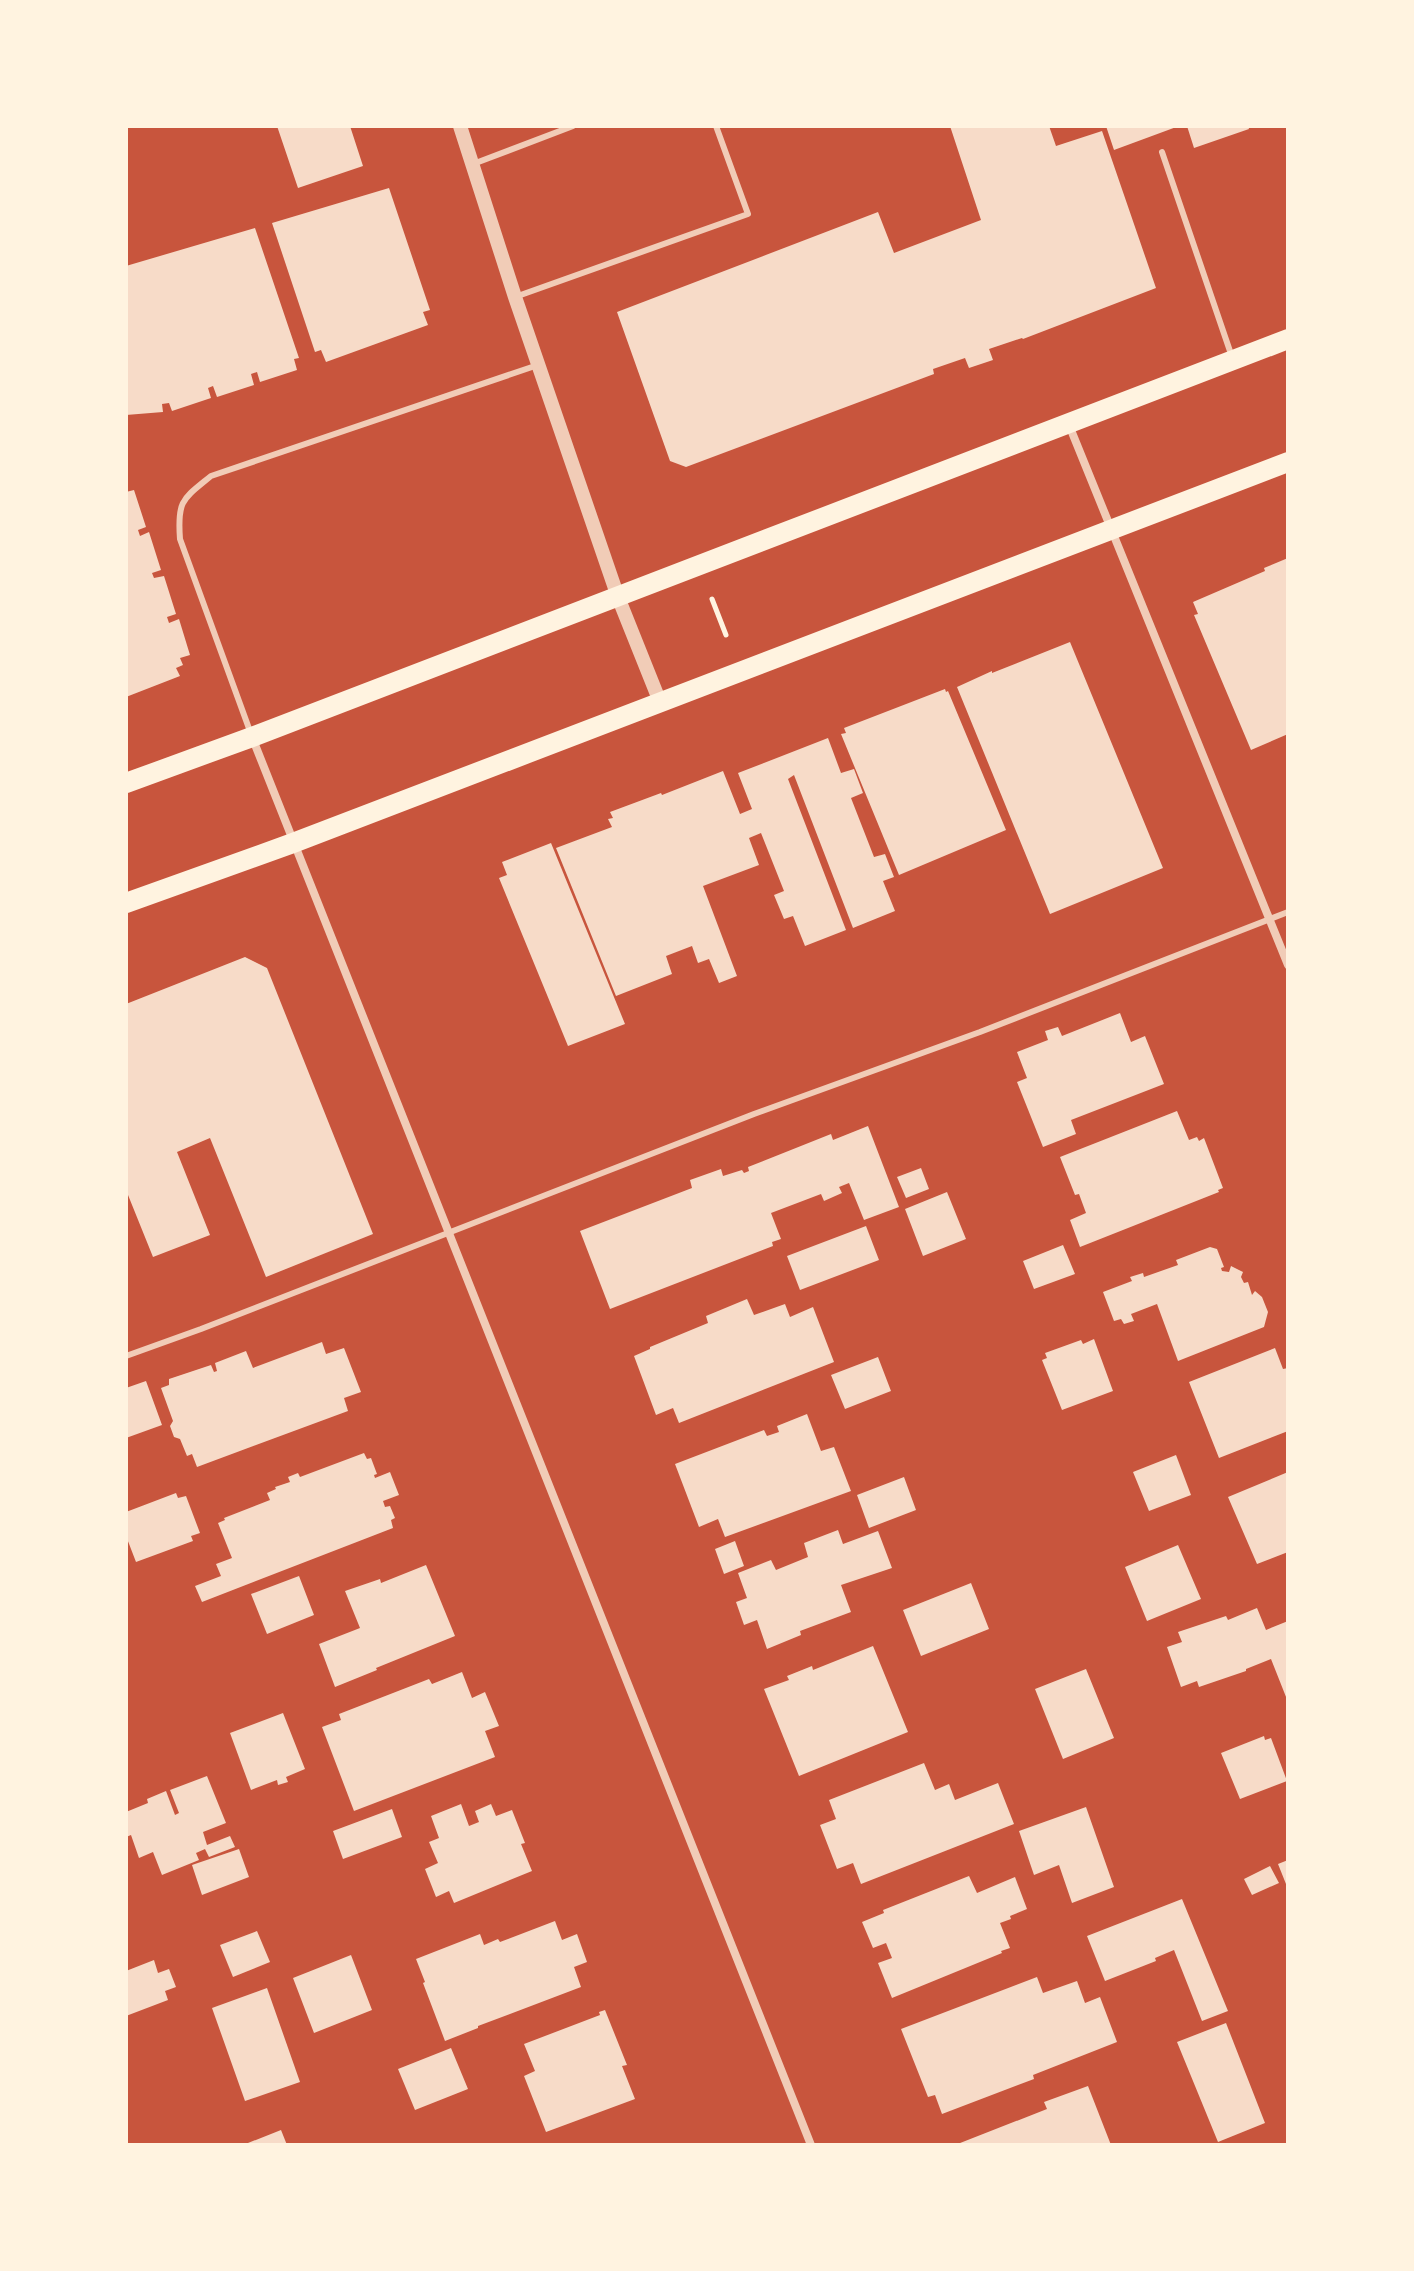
<svg xmlns="http://www.w3.org/2000/svg" width="1414" height="2271" font-family="'Nunito Sans',sans-serif">
<rect width="100%" height="100%" fill="#c8553d"/>
<path fill="#f7dbc8" d="M277,126h73l13,40 -65,22z
M950,126h99l7,20 46,-15 54,157 -133,51 -1,-1 -33,11 4,11 -24,8 -4,-10 -32,11 1,5 -248,93 -16,-6 -53,-149 261,-100 16,41 87,-33z
M1106,126h73l-65,24z
M1187,126h61l1,3 -55,19z
M389,188l41,122 -7,2 5,13 -102,37 -5,-12 -6,2 -43,-129z
M255,228l44,130 -5,1 3,11 -37,12 -3,-10 -6,2 3,11 -37,12 -4,-11 -5,2 3,10 -39,13 -3,-8 -7,1 1,8 -37,3v-149z
M134,490l12,37 -8,3 2,6 9,-4 12,38 -9,3 2,5 10,-2 12,38 -9,3 2,6 10,-4 11,36 -10,3 3,7 -7,3 4,8 -54,21v-205z
M1288,558v176l-37,16 -57,-135 4,-1 -5,-12 72,-31 -1,-3z
M1070,642l93,226 -113,46 -93,-227 35,-16v2z
M945,689l1,3 2,-1 58,139 -107,45 -58,-141 5,-1 -2,-5z
M828,738l13,35 13,-4 9,24 -12,5 23,59 11,-3 9,23 -11,4 12,30 -42,17 -59,-153 -6,4 58,151 -41,16 -12,-30 -9,3 -10,-24 10,-4 -23,-58 -12,5 10,27 -56,21 34,90 -18,7 -10,-24 -11,4 -6,-17 -26,10 6,18 -56,22 -60,-148 56,-21 -4,-8 5,-1 -3,-6 51,-19 1,2 61,-24 17,43 12,-5 -14,-36z
M551,843l74,181 -57,22 -69,-168 8,-3 -5,-13z
M245,957l22,11 106,266 -107,43 -56,-139 -33,14 33,83 -57,22 -27,-67v-186z
M1120,1013l11,29 14,-6 19,48 -93,36 5,14 -33,13 -26,-65 10,-4 -10,-26 31,-12 -3,-9 13,-4 4,9z
M1177,1111l12,29 8,-3 2,4 5,-3 19,50 -5,2 1,2 -139,55 -10,-27 16,-7 -7,-19 -4,1 -15,-38z
M868,1126l31,81 -35,13 -15,-37 -10,4 3,6 -18,8 -3,-7 -50,19 10,26 -9,3 1,4 -163,63 -30,-78 112,-43 -2,-8 31,-11 2,7 19,-6 2,3 5,-2 -1,-4 83,-33 2,6z
M921,1168l8,21 -23,9 -9,-21z
M947,1192l19,47 -43,17 -18,-47z
M866,1226l13,34 -79,30 -13,-34z
M1063,1245l12,29 -41,15 -11,-28z
M1210,1247l7,2 7,18 -3,1 1,3 7,1 2,-6 12,6 -2,5 3,6 4,-1 4,13 3,-4 7,6 6,15 -4,15 -86,34 -21,-57 -26,10 3,7 -10,3 -3,-5 -7,2 -11,-29 29,-11 -2,-4 13,-4 1,4 34,-12 -2,-5z
M747,1299l7,16 31,-11 5,13 23,-10 21,55 -155,61 -6,-15 -17,7 -22,-59 16,-7v-2l58,-24 -2,-7z
M1094,1339l19,52 -51,19 -20,-50 5,-2 -2,-5 36,-13 2,4z
M322,1342l4,12 18,-6 17,44 -17,6 4,13 -151,56 -5,-13 -5,2 -7,-17 -6,-2 -4,-11 3,-5 -12,-33 8,-3v-6l42,-14 3,7 3,-1 -2,-8 31,-12 7,17z
M1275,1348l8,21 5,-1v63l-69,27 -30,-76z
M878,1357l13,34 -46,18 -14,-34z
M146,1381l16,44 -36,13v-50z
M807,1414l14,37 13,-4 17,44 -126,46 -7,-18 -19,8 -24,-63 89,-34 3,6 12,-4 -2,-6z
M364,1453l3,6 4,-1 6,16 -3,1 1,3 15,-6 9,23 -16,6 2,6 5,-1 5,12 -4,2 2,8 -191,74 -7,-16 26,-10 -5,-12 16,-6 -14,-35 7,-3 -1,-2 46,-18 -3,-7 9,-4 -1,-2 15,-5 -2,-5 10,-4 2,4z
M1176,1455l15,40 -42,16 -16,-39z
M1288,1472v80l-31,12 -29,-67z
M904,1477l12,33 -47,18 -12,-33z
M176,1493l2,5 8,-2 14,37 -9,3 2,5 -57,21 -10,-26v-24z
M838,1530l5,14 35,-13 14,37 -51,17 10,27 -51,19 1,4 -34,14 -10,-29 -13,5 -8,-23 11,-4 -9,-25 33,-13 5,10 32,-13 -4,-14z
M735,1541l9,25 -20,8 -9,-25z
M1178,1545l23,54 -54,22 -22,-54z
M426,1565l29,71 -79,32 1,2 -42,17 -16,-43 41,-16 -15,-37 35,-12 1,4z
M299,1576l15,39 -47,19 -16,-40z
M971,1583l18,46 -68,27 -18,-46z
M1257,1608l9,22 22,-9v81l-17,-43 -25,10v2l-47,16 -2,-6 -16,6 -14,-40 15,-5 -4,-10 48,-16 2,4z
M873,1646l35,86 -109,44 -35,-87 25,-9 -2,-4 25,-10 1,4z
M1086,1669l28,69 -51,21 -28,-70z
M462,1672l10,26 13,-6 14,34 -14,5 10,26 -141,54 -32,-84 19,-7 -2,-6 90,-35 3,5z
M283,1713l22,56 -19,8 2,5 -10,3 -1,-5 -26,10 -21,-57z
M1264,1736l1,4 6,-2 16,43 -47,18 -19,-46z
M924,1763l11,27 14,-6 6,16 43,-17 16,41 -153,60 -8,-21 -16,6 -17,-44 16,-6 -7,-19z
M207,1776l19,47 -23,9 4,13 23,-9 5,11 -26,10 -4,-8 -9,4 3,7 -37,15 -9,-23 -14,6 -8,-23 -5,2v-25l22,-9 -1,-4 19,-8 9,24 4,-2 -9,-23z
M461,1804l8,22 10,-4 -4,-11 16,-7 5,12 16,-6 13,33 -4,1 11,27 -78,32 -5,-12 -13,6 -11,-28 13,-6 -9,-21 10,-4 -8,-22z
M1086,1807l28,80 -42,16 -13,-38 -25,10 -15,-44z
M392,1809l10,28 -59,22 -10,-28z
M239,1849l10,28 -47,18 -10,-30z
M1288,1860v29l-10,-25z
M1270,1866l9,17 -27,12 -8,-16z
M969,1876l8,17 38,-16 12,32 -17,7 1,3 -11,4 10,25 -9,3 1,2 -110,45 -14,-35 14,-5 -6,-15 -13,5 -11,-26 22,-9 -1,-3z
M1182,1899l46,112 -26,10 -28,-71 -19,8 1,3 -51,20 -18,-45z
M555,1921l7,19 15,-6 10,28 -13,5 7,20 -103,39v2l-33,13 -22,-58 2,-1 -9,-23 64,-25 4,11 14,-6 2,3z
M257,1931l13,31 -37,15 -13,-32z
M351,1955l21,55 -58,23 -21,-55z
M154,1960l4,13 11,-4 7,18 -11,4 3,9 -42,16v-45z
M1037,1977l6,16 34,-12 8,22 15,-6 17,45 -84,33 1,4 -92,35 -7,-19 -7,2 -27,-68z
M267,1988l33,94 -55,19 -33,-93z
M605,2010l22,55 -5,1 13,33 -89,33 -22,-56 11,-5 -11,-27 76,-29 -1,-3z
M1226,2023l39,100 -47,19 -41,-100z
M451,2048l17,41 -53,21 -17,-41z
M1088,2086l23,59h-156l92,-36 -3,-7z
M281,2130l6,15h-44z"/>
<g fill="none" stroke-linecap="round" stroke-linejoin="round">
<path stroke="#fff3e0" stroke-width="5" d="M712,599l14,36"/>
<path stroke="#f1ccb7" stroke-width="6" d="M1162,152l70,205
M473,164l100,-38
M515,297l233,-83 -32,-88
M251,734l-71,-195c-3,-39 3,-40 31,-63l327,-111
M126,1356l75,-27 553,-215 226,-82 308,-120"/>
<path stroke="#f1ccb7" stroke-width="8" d="M1069,425l219,540
M252,737l559,1408"/>
<path stroke="#f1ccb7" stroke-width="14" d="M460,126l55,171 103,300 42,105"/>
<path stroke="#fff3e0" stroke-width="20" d="M126,783l126,-46 1036,-398
M126,903l167,-60 995,-381"/>
</g>
<rect width="1414" height="2271" fill="none" stroke="#fff3e0" stroke-width="256"/>
</svg>
